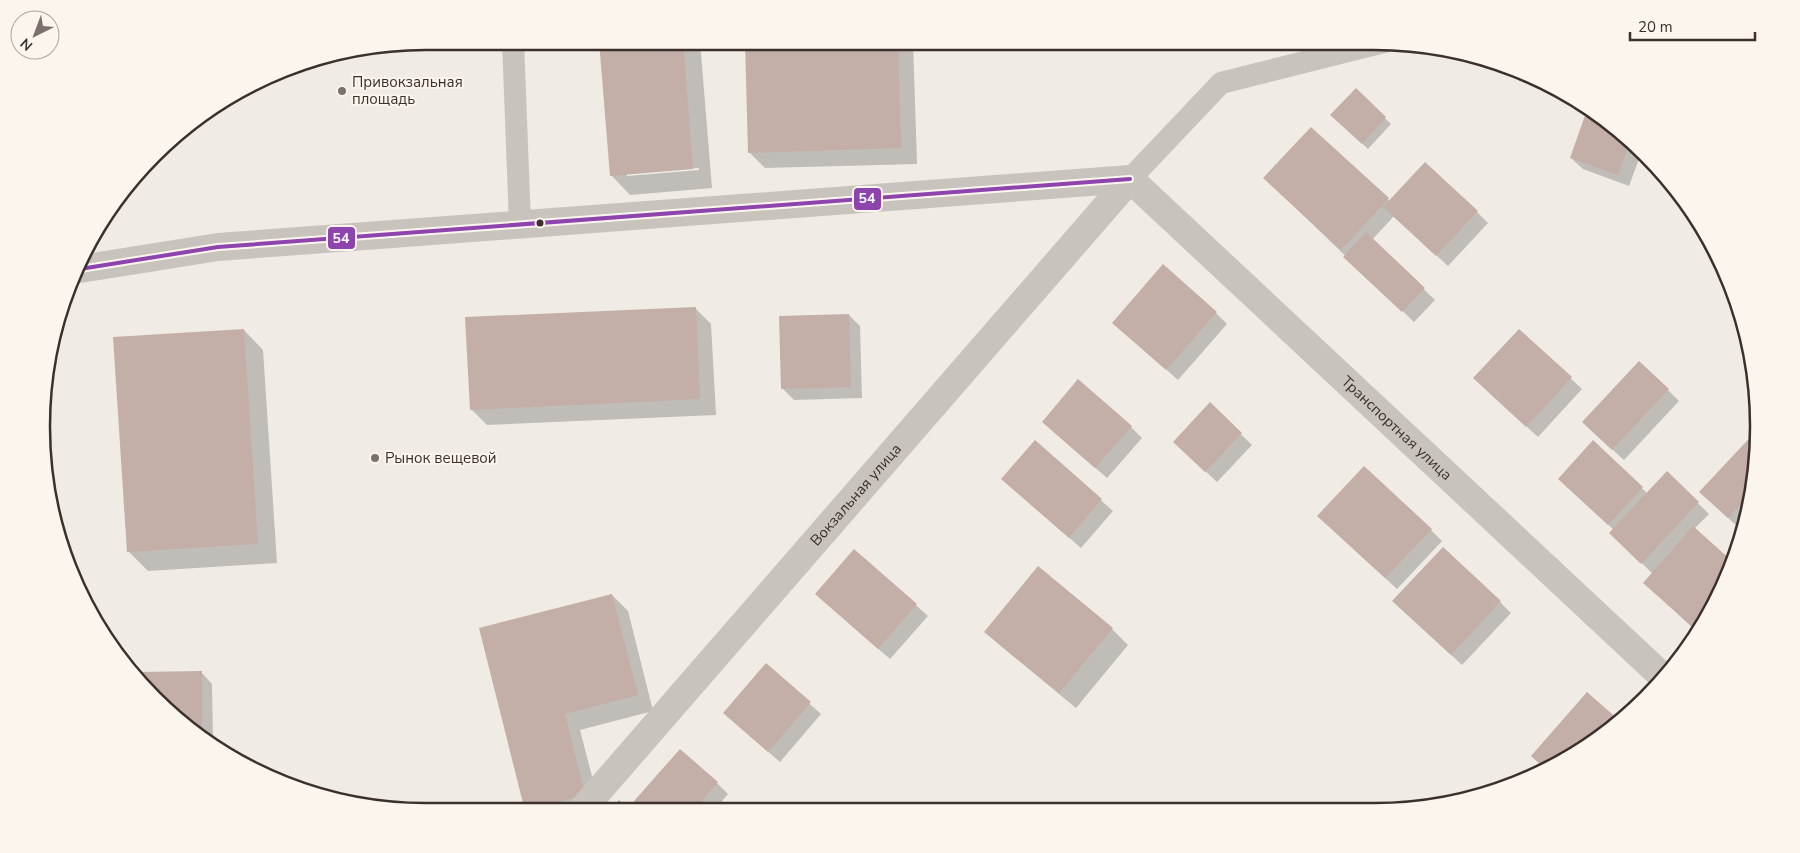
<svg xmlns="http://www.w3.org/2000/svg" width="1800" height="853" font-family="'Nunito Sans',sans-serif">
<rect width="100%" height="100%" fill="#f0ebe5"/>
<path fill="#0003" fill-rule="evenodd" d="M600,41h100l12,147 -82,7 -19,-20zM699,168v2l-72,6v-3z
M746,41h167l4,123 -152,4 -16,-16z
M1356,90l35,34 -23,25 -36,-34z
M1589,107l53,44 -13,35 -46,-17 -12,-11z
M1311,128l79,73 87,11 11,11 -40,43 -54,-50 -22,24 63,60 -21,22 -138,-133z
M695,308l16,16 5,91 -229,10 -16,-16z
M1216,313l11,11 -49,56 -64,-57z
M849,315l11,11 2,72 -68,2 -11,-11z
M244,330l19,20 14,213 -129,8 -20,-20z
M1519,330l63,59 -44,48 -52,-48z
M1668,390l11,11 -55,59 -30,-27z
M1210,404l42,41 -35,37 -31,-29z
M1131,427l11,11 -35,40 -52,-45z
M1758,430l-7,71 -6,22 -5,6 -28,-26z
M1035,442l78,69 -32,37 -79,-69z
M1593,442l55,52 19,-21 42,41 -15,15 36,45 -34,57 -51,-48 8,-9 -42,-41 3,-3 -43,-40z
M1330,527l101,3 11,11 -45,48z
M855,551l73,65 -38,43 -62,-54z
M612,595l16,16 25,100 -73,19 21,81h-73l-2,-1z
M1500,602l11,11 -49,52 -57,-53z
M1112,629l16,16 -52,63 -74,-61 -16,-15z
M766,665l55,49 -41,48 -44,-38z
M201,672l11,12 1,57 -40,-25 -36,-43z
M717,783l11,11 -14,17h-68l-10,-10z"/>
<path fill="#c3afa7" d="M599,41h84l10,128 -83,7z
M745,41h153l3,107 -153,5z
M1356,88l30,29 -24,27 -32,-29z
M1588,107l42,34 -12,34 -48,-17z
M1311,127l78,71 -48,52 -78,-72z
M1425,162l53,49 -42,45 -53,-49z
M1366,232l59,56 -23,24 -59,-55z
M1163,264l54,48 -51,58 -54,-47z
M696,307l4,92 -230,11 -5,-93z
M849,314l2,73 -70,2 -2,-73z
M244,329l14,215 -131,8 -14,-215z
M1519,329l53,48 -46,50 -53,-49z
M1639,361l30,28 -57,61 -30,-28z
M1078,379l54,47 -37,42 -53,-46z
M1210,402l32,31 -37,39 -32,-30z
M1759,428l-7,64 -24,26 -29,-26z
M1035,440l67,59 -33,39 -68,-59z
M1593,440l50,47 -35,38 -50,-46z
M1364,466l68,63 -47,49 -68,-62z
M1667,471l32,31 -58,62 -32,-31z
M1693,526l40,36 -3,12 -33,57 -54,-48z
M1443,547l58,54 -50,54 -59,-54z
M854,549l63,55 -39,45 -63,-55z
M1038,566l75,62 -54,65 -75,-61z
M612,594l26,101 -73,19 20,81 -60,16 -46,-183z
M766,663l45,39 -43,50 -45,-39z
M202,671v64l-29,-19 -37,-44z
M1587,692l33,29 -12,11 -63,37 -14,-13z
M680,749l38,33 -25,29h-48l-11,-10z
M619,800l13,11h-23z"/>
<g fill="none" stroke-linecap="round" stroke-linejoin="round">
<path stroke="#c9c3be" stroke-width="22" d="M513,41l7,183
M1130,179l91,-96 163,-41"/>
<g stroke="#c9c3be" stroke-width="28">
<path id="s1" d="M1130,179l533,498"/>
<path d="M80,269l138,-22 912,-68"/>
<path id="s2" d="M581,811l549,-632"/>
</g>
<g stroke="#fbf5ee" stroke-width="8">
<path id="bus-1" d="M80,269l138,-22 912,-68"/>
</g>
<use href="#bus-1" stroke="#8e44ad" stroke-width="4"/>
</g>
<g fill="#7a716c" stroke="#fbf5ee" stroke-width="2">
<circle cx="342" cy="91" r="5"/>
<circle cx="375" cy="458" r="5"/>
</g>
<circle fill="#3b302b" stroke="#fbf5ee" stroke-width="2" cx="540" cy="223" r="4.5"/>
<g text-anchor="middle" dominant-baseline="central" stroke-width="4" stroke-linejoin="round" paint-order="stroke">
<g font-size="15" fill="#3b302b" stroke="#fbf5ee" text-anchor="start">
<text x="352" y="82">Привокзальная<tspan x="352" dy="17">площадь</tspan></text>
<text x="385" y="458">Рынок вещевой</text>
</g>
<g font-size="15" fill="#3b302b" stroke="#fbf5ee">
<text stroke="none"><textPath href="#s1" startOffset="365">Транспортная улица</textPath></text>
<text stroke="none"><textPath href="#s2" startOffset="419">Вокзальная улица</textPath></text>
</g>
</g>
<path d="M0 0H1800V853H0ZM426 50H1374A376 376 0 0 1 1750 426V427A376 376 0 0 1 1374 803H426A376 376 0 0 1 50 427V426A376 376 0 0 1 426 50Z" fill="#fbf5ee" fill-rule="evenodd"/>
<path fill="none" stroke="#3b302b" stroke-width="2.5" d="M426 50H1374A376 376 0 0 1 1750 426V427A376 376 0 0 1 1374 803H426A376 376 0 0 1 50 427V426A376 376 0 0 1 426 50Z"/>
<g stroke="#fbf5ee" stroke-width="2">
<rect x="853" y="187" width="29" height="24" rx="5" fill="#8e44ad"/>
<rect x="327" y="226" width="29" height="24" rx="5" fill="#8e44ad"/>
</g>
<g font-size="14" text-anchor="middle" font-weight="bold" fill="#fff">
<text x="867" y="203">54</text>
<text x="341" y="243">54</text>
</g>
<g transform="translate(35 35) rotate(222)"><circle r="24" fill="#fbf5ee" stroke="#aea6a0"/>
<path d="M0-4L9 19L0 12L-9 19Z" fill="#7a716c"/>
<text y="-8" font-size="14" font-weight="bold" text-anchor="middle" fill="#3b302b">N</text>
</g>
<path d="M1630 32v8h125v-8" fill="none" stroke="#3b302b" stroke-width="2.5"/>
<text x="1638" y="32" font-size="15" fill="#3b302b" stroke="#fbf5ee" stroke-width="4" paint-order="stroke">20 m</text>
</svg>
